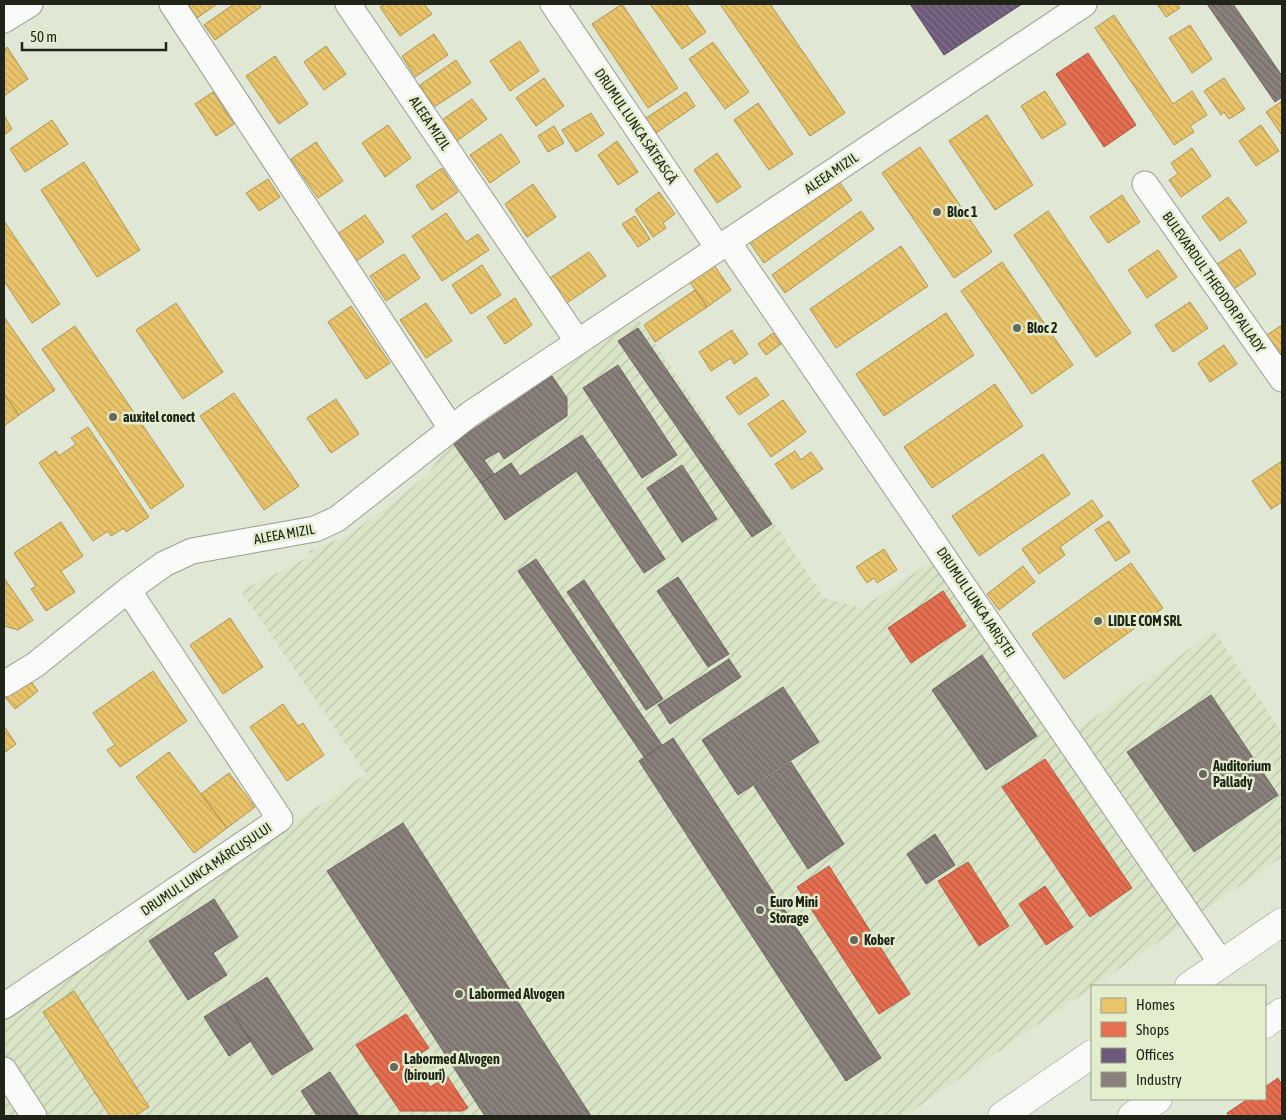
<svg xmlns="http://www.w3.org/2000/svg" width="1286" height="1120" font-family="'Asap Condensed',sans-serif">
<defs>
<pattern id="industrial-furrows" width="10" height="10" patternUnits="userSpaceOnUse" patternTransform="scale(1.25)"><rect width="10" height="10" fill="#dae5c8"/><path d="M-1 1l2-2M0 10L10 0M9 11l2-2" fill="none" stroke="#bbc4ab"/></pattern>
<pattern id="homes-back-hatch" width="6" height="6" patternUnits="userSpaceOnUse" patternTransform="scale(1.25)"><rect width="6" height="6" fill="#e9c46a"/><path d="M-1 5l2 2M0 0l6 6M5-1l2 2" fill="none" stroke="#c8a85b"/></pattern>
<pattern id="shops-back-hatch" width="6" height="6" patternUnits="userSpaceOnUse" patternTransform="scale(1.25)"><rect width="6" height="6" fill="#e76f51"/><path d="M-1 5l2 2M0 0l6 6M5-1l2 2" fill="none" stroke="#bb5b42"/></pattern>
<pattern id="offices-back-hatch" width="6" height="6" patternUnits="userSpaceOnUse" patternTransform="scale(1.25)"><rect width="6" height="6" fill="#6d597a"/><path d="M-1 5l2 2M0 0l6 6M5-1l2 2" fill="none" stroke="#81728a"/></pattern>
<pattern id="industry-back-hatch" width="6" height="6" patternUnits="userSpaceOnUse" patternTransform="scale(1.25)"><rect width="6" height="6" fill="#8a817c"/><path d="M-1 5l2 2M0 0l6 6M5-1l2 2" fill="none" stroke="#706965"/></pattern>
</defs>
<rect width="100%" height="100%" fill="#e0e7d5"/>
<path fill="url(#industrial-furrows)" d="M637,317l187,281 38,10 90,-61 124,184 138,-100 68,102v124l-377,259h-901v-98l362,-244 -123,-180 2,-5 66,-33 -2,-5 39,-16 56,-41 25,-21 15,-24z"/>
<path fill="url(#homes-back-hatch)" stroke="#ad9452" d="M188,4h29l-20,14z
M234,4h25l2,3 -46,33 -11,-15z
M385,4h39l8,10 -32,22 -20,-29z
M622,4l56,84 -30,20 -56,-84z
M650,4h36l20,28 -24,17z
M720,4h50l75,109 -35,23z
M1157,4h20l3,4 -14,9z
M1114,15l59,89 19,-13 15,24 -17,11 4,6 -20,13 -79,-117z
M1190,25l22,34 -20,14 -23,-35z
M434,34l14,21 -33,22 -13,-21z
M520,41l19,30 -29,20 -20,-30z
M713,42l36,50 -24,17 -36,-50z
M326,46l20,28 -22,16 -20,-28z
M7,47l21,32 -24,17v-46z
M275,56l33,48 -29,20 -33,-48z
M456,60l15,23 -37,24 -14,-22z
M544,78l20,28 -28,20 -20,-28z
M1224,78l21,31 -16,10 -5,-7 -3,3 -17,-24z
M1045,91l21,33 -24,15 -21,-33z
M213,92l21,32 -18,12 -21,-32z
M686,92l9,14 -39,27 -10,-15z
M472,99l15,20 -30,22 -15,-21z
M1282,101v34l-16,-23z
M758,103l35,51 -24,16 -35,-50z
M591,113l13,21 -28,18 -14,-22z
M4,115l8,14 -8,6z
M987,115l46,70 -38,25 -46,-69z
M52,120l16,24 -43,28 -15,-23z
M388,125l23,33 -26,19 -23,-34z
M1261,125l18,26 -23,15 -17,-25z
M554,126l10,17 -16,9 -10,-16z
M501,134l19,28 -30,21 -20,-28z
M617,141l21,31 -20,13 -20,-30z
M316,142l27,39 -25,17 -27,-39z
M920,147l72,105 -38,26 -72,-105z
M1192,148l19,28 -30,21 -12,-17 9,-6 -7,-11z
M717,153l24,34 -24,16 -23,-33z
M84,162l56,88 -43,27 -56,-87z
M442,168l16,24 -26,18 -16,-24z
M836,177l16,23 -88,63 -16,-23z
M268,179l12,18 -21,14 -13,-18z
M533,184l23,33 -29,20 -22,-33z
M659,192l16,22 -12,9 3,5 -13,9 -18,-27z
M1122,195l18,27 -32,21 -18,-26z
M1228,197l19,25 -27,19 -18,-24z
M861,211l13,18 -89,64 -13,-18z
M1048,211l83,122 -35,24 -82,-122z
M446,213l20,29 12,-8 11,16 -47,31 -30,-45z
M365,215l19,27 -29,20 -19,-27z
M635,216l15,23 -12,8 -16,-23z
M4,221l56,83 -28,19 -28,-42z
M901,246l27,40 -92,62 -26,-39z
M1240,249l16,25 -27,18 -16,-25z
M1158,250l19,27 -30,21 -19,-28z
M589,252l17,24 -39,27 -17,-25z
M404,254l16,24 -34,23 -16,-25z
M1002,262l71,103 -41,29 -71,-103z
M482,265l19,30 -30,19 -19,-29z
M714,265l17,25 -24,17 -18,-26z
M695,290l12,17 -52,35 -11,-17z
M515,298l17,27 -27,19 -18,-27z
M1190,302l18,26 -35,24 -18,-27z
M176,303l47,69 -40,27 -47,-69z
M426,303l26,38 -26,17 -26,-38z
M351,306l39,57 -24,16 -38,-57z
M946,313l28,42 -90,61 -28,-42z
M4,317l51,73 -36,25 -15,-21z
M1282,325v31l-15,-21z
M75,326l109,160 -33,23 -109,-160z
M732,330l16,24 -14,10 -3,-6 -20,13 -12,-19z
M773,333l8,11 -15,11 -8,-11z
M1224,345l13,19 -27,18 -12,-19z
M756,377l13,18 -30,20 -13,-18z
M995,384l28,42 -91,62 -28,-41z
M234,393l65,93 -35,24 -64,-94z
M4,394l15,21 -15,11z
M336,399l23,35 -28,19 -24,-35z
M783,400l23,32 -35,25 -23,-33z
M88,427l61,90 -23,15 -2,-4 -13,8 -3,-5 -15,10 -54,-78 17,-12 3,5 17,-12 -5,-6z
M795,451l6,9 10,-8 12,17 -31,20 -17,-25z
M1043,454l27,40 -91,62 -27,-40z
M1282,461v41l-11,7 -19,-28z
M1092,500l11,16 -43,31 5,8 -26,19 -17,-25z
M1109,521l21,31 -14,9 -21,-31z
M61,522l22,34 -22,15 14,21 -29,19 -15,-22 5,-3 -22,-33z
M884,549l13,21 -20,13 -3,-5 -7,5 -11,-16z
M1131,563l32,45 -99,71 -32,-45z
M1023,566l12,16 -36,28 -12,-16z
M4,578l29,42 -15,10 -14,-4z
M230,618l33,49 -40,27 -33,-49z
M153,671l34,50 -67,46 -13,-17 8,-5 -22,-32z
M29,679l9,12 -23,18 -10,-12z
M283,704l15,22 5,-3 21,32 -37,26 -37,-54z
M4,726l12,18 -12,9z
M169,752l58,76 -33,25 -58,-76z
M229,773l26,34 -28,21 -26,-34z
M74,991l75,116 -14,9h-25l-67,-104z"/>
<path fill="url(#shops-back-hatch)" stroke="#ac5940" d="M1088,53l48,72 -32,22 -48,-73z
M943,591l23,35 -55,37 -23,-35z
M1045,759l87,129 -42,29 -88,-130z
M968,862l41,64 -30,20 -41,-65z
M829,866l81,128 -31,20 -82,-127z
M1045,886l28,41 -27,18 -27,-41z
M406,1014l23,34 -17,11 18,28 17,-11 21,32 -6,3h-62l-44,-66z
M1278,1078l4,7v31h-53l-2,-3 21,-14h17v-12z"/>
<path fill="url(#offices-back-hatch)" stroke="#56495d" d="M910,4h112l-78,51z"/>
<path fill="url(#industry-back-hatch)" stroke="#6a655e" d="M1207,4h26l49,72v21l-7,5z
M638,328l134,196 -20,13 -134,-196z
M618,365l59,90 -35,23 -59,-90z
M552,376l15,22v18l-63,43 -5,-8 -15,9 10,14 -13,9 -28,-40z
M582,435l15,22 -92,63 -24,-37 30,-20 9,13z
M598,458l67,101 -21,14 -67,-101z
M682,465l35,54 -35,23 -35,-54z
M536,559l126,186 -18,12 -126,-186z
M678,577l51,77 -21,13 -51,-76z
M584,580l79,119 -17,11 -79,-118z
M982,655l55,81 -51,34 -54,-80z
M729,659l12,18 -71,47 -12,-19z
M783,687l36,55 -81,53 -36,-55z
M1211,695l67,100 -84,57 -67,-100z
M673,738l208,320 -35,23 -207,-320z
M791,762l53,82 -36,25 -54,-83z
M403,823l188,293h-106l-158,-245z
M935,834l20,31 -29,19 -19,-30z
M214,899l24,38 -25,16 14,22 -39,25 -39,-59z
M267,977l46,72 -41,26 -46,-72z
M226,1003l25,38 -22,15 -25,-39z
M330,1072l29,44h-42l-16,-25z"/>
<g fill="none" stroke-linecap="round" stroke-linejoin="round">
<g stroke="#989e90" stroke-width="27">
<path id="minor" d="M172,4l279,424
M348,4l230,338
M553,4l165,244
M4,20l26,-16
M1145,184l137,195
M728,242l494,722
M4,684l31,-19 93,-75 36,-26 28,-13 123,-22 22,-10 133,-105 614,-410
M4,1006l276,-187 -152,-229
M4,1070l30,46"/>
</g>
<g stroke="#989e90" stroke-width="29">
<path id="major" d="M1189,986l93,-64
M1265,1024l17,-12
M1002,1116l90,-62
M1132,1116l26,-17"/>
</g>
<use href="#minor" stroke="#fafbf9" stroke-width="25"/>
<use href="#major" stroke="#fafbf9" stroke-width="28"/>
</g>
<g fill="#64695b" stroke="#e2eece" stroke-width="2">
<circle cx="937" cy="212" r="5"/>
<circle cx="1017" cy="328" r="5"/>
<circle cx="113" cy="417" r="5"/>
<circle cx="1098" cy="621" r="5"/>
<circle cx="1203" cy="774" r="5"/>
<circle cx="760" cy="910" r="5"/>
<circle cx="854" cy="940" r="5"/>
<circle cx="459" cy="994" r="5"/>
<circle cx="394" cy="1067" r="5"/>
</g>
<g text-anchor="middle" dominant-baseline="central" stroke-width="5" stroke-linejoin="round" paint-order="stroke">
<g font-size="14" fill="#212519" stroke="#e2eece">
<text transform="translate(430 123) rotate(56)">ALEEA MIZIL</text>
<text transform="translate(636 126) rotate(56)">DRUMUL LUNCA SĂTEASCĂ</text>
<text transform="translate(831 173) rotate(-34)">ALEEA MIZIL</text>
<text transform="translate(1214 282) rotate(55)">BULEVARDUL THEODOR PALLADY</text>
<text transform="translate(284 534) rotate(-10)">ALEEA MIZIL</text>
<text transform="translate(976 602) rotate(56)">DRUMUL LUNCA JARIȘTEI</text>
<text transform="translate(206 869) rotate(-34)">DRUMUL LUNCA MĂRCUȘULUI</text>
</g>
<g font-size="14" font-weight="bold" fill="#212519" stroke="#e2eece" text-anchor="start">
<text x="947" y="212">Bloc 1</text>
<text x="1027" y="328">Bloc 2</text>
<text x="123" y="417">auxitel conect</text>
<text x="1108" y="621">LIDLE COM SRL</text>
<text x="1213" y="766">Auditorium<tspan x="1213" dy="16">Pallady</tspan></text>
<text x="770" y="902">Euro Mini<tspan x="770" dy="16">Storage</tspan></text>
<text x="864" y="940">Kober</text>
<text x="469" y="994">Labormed Alvogen</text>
<text x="404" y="1059">Labormed Alvogen<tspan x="404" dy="16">(birouri)</tspan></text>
</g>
</g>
<rect width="1286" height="1120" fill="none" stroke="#212519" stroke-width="10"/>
<rect x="1091" y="985" width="175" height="115" fill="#e2eece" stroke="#959e86"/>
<rect x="1101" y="998" width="25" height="15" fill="#e9c46a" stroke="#959e86"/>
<text x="1136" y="1010" font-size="15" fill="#212519">Homes</text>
<rect x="1101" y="1022" width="25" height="15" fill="#e76f51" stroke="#959e86"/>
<text x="1136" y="1035" font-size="15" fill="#212519">Shops</text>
<rect x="1101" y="1048" width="25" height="15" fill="#6d597a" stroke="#959e86"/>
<text x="1136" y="1060" font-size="15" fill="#212519">Offices</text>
<rect x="1101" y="1072" width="25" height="15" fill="#8a817c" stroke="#959e86"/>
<text x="1136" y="1085" font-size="15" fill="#212519">Industry</text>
<path d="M22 42v8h144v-8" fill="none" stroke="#212519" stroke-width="2.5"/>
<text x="30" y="42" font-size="15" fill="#212519" stroke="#e2eece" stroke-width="4" paint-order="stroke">50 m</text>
</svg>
